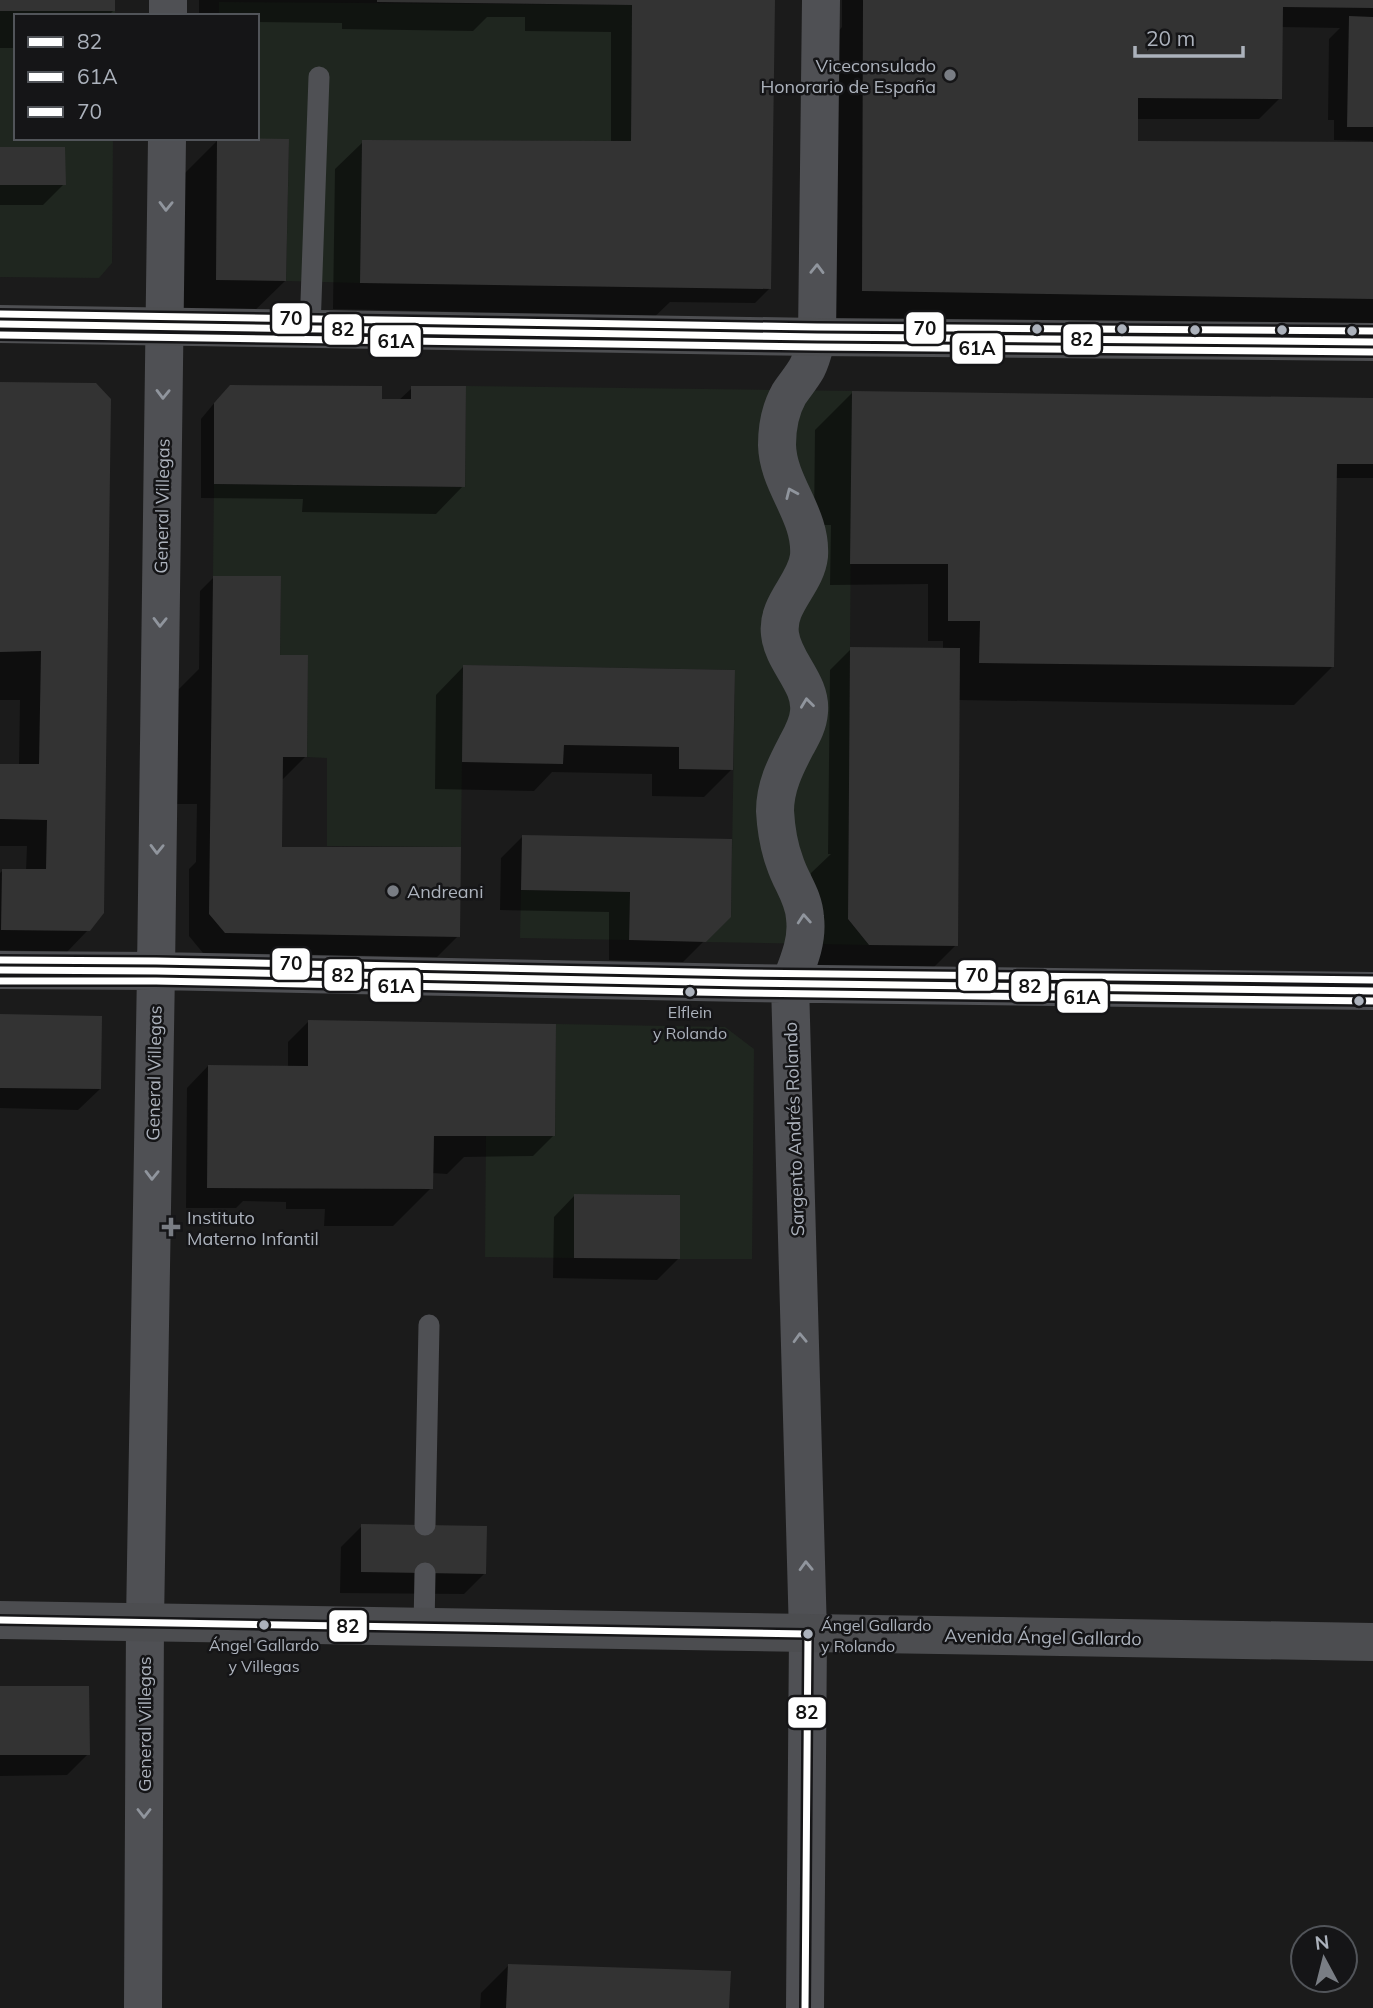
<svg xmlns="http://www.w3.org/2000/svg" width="1373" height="2008" font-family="Mulish,sans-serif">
<rect width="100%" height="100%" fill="#1b1b1b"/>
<path fill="#1f261f" d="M219,2l413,3 -1,136 -269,-1 -2,143 -74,-2 3,-141 -72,-2h40v-122h-38z
M0,11h115v5h-99v122h97l-1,125 -13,15 -99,-1z
M466,386l386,5 -4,528 21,26 -163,-3 25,-26 4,-246 -272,-5 -2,182 -134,-1v-88l-20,-1 1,-102h-28l1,-78 -68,-1 1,-92 251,3z
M521,890l109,2 -1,48 -109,-2z
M556,1024l169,3 29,22 -2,210h-72v-64l-105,-1 -1,64 -89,-1 1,-121h69z"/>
<path fill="#0007" fill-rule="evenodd" d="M0,0h114l-1,11 -5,5h-92v32h-16z
M199,0h575l-5,289 -14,14 -85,-1 -24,23 -173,-2v-11l-140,-3 2,-140 28,-27 248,1v-111l-86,-1v-14h-38l-14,14 -131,-2v-6l-85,-1v-6h-58z
M842,0h531v326l-548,2 11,-294 6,-7zM1281,27l59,1 -11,11 -1,81h6v20l38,1v3l-236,-1v-24h123l21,-21z
M218,140l67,141 -39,38 -68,-1 2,-140z
M0,149l64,35 -21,21h-43z
M0,384l88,546 -21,22 -67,-2v-77l3,-3 23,1 1,-25h-27v-81l19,1 1,-66h-20z
M412,388l51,98 -27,28 -134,-2 1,-13 -102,-1v-79l15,-18 183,-1z
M853,392l520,7v79h-39l-2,189 -38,38 -336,-5 -2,245 -38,38 -87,-1 -20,-24v-85l20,-19h-3l2,-184 21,-21 92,1v-9h-15v-57l-98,1 1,-60h-17l1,-95z
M214,577l64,79 27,101 -24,24 -1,67 178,88 -21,21 -234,-4 -14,-17v-67l7,-7 1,-58h-34l1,-100 35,-35 1,-78z
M463,667l270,4 -2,99 -27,27 -52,-1v-22l-100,-2 -18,19 -99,-2 1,-94z
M522,837l207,79 -46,46 -74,-2v-48l-109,-2 1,-52z
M0,1016l100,73 -22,21 -78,-2z
M309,1021l245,114 -21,21 -69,1 -17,17 -15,-1 -1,15 -38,38h-69l1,-17h-39v-7l-43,-1 -7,7h-50l1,-120 21,-22 80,1v-25z
M575,1195l103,64 -21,21 -104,-2 1,-61z
M362,1526l123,47 -21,21 -124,-1 1,-46z
M0,1688l88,66 -21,21 -67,1z
M508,1966l220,42h-248l1,-15z"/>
<path fill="#333" d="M0,0h115v11h-115z
M377,0h398l-4,289 -411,-6 2,-143 269,1 1,-136 -255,-3z
M863,0h510v8l-90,-1 -1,92 -144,-1v43l235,1v157l-511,-8z
M1349,16l24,1v110h-26z
M217,138l72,1 -3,142 -70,-1z
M0,147h65l1,38h-66z
M0,382l96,1 15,16 -7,514 -14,18 -89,-1 1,-61h44l1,-49 -47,-1v-55h39l2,-113 -41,1z
M230,385l152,1v13h29v-13h55l-1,101 -251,-3v-81z
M852,391l521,7v66h-36l-3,203 -355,-4 1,-42h-32v-57h-98z
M213,576h68l-1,79h28l-1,102h-24l-1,90h179l-1,90 -235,-4 -16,-19z
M850,647l110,1 -2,298 -89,-1 -21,-26z
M463,665l272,5 -2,100 -54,-1v-22l-115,-2 -1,19 -101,-2z
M522,835l210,4 -1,78 -25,25 -77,-2 1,-48 -109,-2z
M0,1014l102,2 -1,73 -101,-1z
M308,1020l248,4 -1,112h-121l-1,53 -226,-1 1,-123 100,1z
M574,1194l106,1v64l-106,-1z
M361,1524l126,2 -1,48 -125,-2z
M0,1686h89l1,69h-90z
M508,1964l223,7 -2,37h-223z"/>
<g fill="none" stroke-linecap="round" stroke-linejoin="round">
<path stroke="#4f5054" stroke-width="21" d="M310,329l9,-252
M425,1525l4,-200
M424,1627l1,-54"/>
<path stroke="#4f5054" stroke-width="38" d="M168,16v-16
M0,970l156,1 589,12 628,8
M143,2008l2,-386 11,-651 11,-833
M805,2008l3,-374 -18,-650c8,-21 18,-43 15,-66 -1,-21 -14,-36 -20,-55 -6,-16 -9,-34 -10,-52 0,-24 10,-44 21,-65 6,-11 12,-21 13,-34 3,-29 -26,-50 -29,-78 -4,-30 26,-50 29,-78 3,-41 -31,-71 -32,-111 0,-18 3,-35 12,-51 6,-9 13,-17 18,-26 5,-10 7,-20 10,-31l4,-337"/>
<path stroke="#4e4f52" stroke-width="38" d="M0,324l817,13 556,5"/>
<path stroke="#4c4d50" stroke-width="38" d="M0,1620l1373,22"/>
<g stroke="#151517" stroke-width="12">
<path id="bus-1" d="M0,324l817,13 556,5
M0,970l156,1 589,12 628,8
M0,1620l808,14 -3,374"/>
</g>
<g stroke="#151517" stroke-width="12">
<path id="bus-2" d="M0,335l817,12 556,5
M0,981h156l589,12 628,8"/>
</g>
<g stroke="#151517" stroke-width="12">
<path id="bus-3" d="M0,314l817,13 556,4
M0,960l156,1 589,12 628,7"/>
</g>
<use href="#bus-1" stroke="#fff" stroke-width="7"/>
<use href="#bus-2" stroke="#fff" stroke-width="7"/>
<use href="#bus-3" stroke="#fff" stroke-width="7"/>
</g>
<defs><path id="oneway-chevron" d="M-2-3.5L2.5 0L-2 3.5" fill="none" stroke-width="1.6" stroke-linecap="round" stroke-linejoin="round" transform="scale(1.75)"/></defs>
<g stroke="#90959d">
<use href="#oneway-chevron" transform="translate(166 206) rotate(91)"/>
<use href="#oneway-chevron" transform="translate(817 269) rotate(-89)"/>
<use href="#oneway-chevron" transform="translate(163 394) rotate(91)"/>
<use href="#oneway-chevron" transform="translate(791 493) rotate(-114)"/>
<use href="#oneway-chevron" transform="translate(160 622) rotate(91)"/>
<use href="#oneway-chevron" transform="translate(807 703) rotate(-97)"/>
<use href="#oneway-chevron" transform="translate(157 849) rotate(91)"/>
<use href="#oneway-chevron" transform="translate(804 919) rotate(-94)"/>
<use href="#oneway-chevron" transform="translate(152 1175) rotate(91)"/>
<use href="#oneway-chevron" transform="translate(800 1338) rotate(-92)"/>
<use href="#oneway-chevron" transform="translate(806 1566) rotate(-92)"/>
<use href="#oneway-chevron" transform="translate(144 1813) rotate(90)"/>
</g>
<g fill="#797d84" stroke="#151517" stroke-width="2.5">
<circle cx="950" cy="75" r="7"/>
<circle cx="393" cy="891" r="7"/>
<path d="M167.5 1216.5h7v7h7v7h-7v7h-7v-7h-7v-7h7z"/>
</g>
<g fill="#acb2bc" stroke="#151517" stroke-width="2.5">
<circle cx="1037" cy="329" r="6"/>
<circle cx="1122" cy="329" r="6"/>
<circle cx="1195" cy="330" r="6"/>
<circle cx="1282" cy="330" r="6"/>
<circle cx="1352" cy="331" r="6"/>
<circle cx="690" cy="992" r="6"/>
<circle cx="1359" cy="1001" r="6"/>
<circle cx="264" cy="1625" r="6"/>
<circle cx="808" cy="1634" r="6"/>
</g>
<g text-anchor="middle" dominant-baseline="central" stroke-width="5" stroke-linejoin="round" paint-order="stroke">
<g font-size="16" fill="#acb2bc" stroke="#151517">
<text x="690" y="1012">Elflein<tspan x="690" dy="21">y Rolando</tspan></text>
<text x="821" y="1625" text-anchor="start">Ángel Gallardo<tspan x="821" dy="21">y Rolando</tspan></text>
<text x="264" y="1645">Ángel Gallardo<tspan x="264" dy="21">y Villegas</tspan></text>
</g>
<g font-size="18" fill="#acb2bc" stroke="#151517" text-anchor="start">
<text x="936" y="65" text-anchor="end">Viceconsulado<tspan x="936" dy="21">Honorario de España</tspan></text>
<text x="407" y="891">Andreani</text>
<text x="187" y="1217">Instituto<tspan x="187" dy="21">Materno Infantil</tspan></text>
</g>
<g font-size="18" fill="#acb2bc" stroke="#151517">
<text transform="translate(162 506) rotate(-89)">General Villegas</text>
<text transform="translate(154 1073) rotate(-89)">General Villegas</text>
<text transform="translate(794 1129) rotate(-92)">Sargento Andrés Rolando</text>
<text transform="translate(1043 1637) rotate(1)">Avenida Ángel Gallardo</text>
<text transform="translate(144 1724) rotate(-90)">General Villegas</text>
</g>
</g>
<g stroke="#151517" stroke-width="2.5">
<rect x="271" y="302" width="40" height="33" rx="7" fill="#fff"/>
<rect x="905" y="311" width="40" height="34" rx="7" fill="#fff"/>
<rect x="323" y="313" width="40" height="33" rx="7" fill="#fff"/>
<rect x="1062" y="323" width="40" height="33" rx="7" fill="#fff"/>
<rect x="369" y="324" width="53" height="34" rx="7" fill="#fff"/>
<rect x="951" y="332" width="53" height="33" rx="7" fill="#fff"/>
<rect x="271" y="947" width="40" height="34" rx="7" fill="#fff"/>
<rect x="323" y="958" width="40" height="34" rx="7" fill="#fff"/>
<rect x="957" y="959" width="40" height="33" rx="7" fill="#fff"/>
<rect x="369" y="969" width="53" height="34" rx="7" fill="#fff"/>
<rect x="1010" y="970" width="40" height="33" rx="7" fill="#fff"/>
<rect x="1056" y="980" width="53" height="34" rx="7" fill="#fff"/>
<rect x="328" y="1609" width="40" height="34" rx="7" fill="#fff"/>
<rect x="787" y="1696" width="40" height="33" rx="7" fill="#fff"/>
</g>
<g font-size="19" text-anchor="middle" font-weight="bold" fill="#111">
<text x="291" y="325">70</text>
<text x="925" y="335">70</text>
<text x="343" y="336">82</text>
<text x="1082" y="346">82</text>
<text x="396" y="348">61A</text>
<text x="977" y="355">61A</text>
<text x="291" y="970">70</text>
<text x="343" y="982">82</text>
<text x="977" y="982">70</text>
<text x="396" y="993">61A</text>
<text x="1030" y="993">82</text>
<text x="1082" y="1004">61A</text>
<text x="348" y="1633">82</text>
<text x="807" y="1719">82</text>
</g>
<rect x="14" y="14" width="245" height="126" fill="#151517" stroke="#515459" stroke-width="2"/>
<rect x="28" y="37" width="35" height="10" fill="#ffffff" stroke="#515459" stroke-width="2"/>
<text x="77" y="49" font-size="21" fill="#acb2bc">82</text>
<rect x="28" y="72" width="35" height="10" fill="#ffffff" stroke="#515459" stroke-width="2"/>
<text x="77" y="84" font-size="21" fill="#acb2bc">61A</text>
<rect x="28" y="107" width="35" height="10" fill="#ffffff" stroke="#515459" stroke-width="2"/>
<text x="77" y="119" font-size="21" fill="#acb2bc">70</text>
<g transform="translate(1324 1959) rotate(353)"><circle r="33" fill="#151517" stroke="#515459" stroke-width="2"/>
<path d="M0-5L12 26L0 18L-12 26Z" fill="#797d84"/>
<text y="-10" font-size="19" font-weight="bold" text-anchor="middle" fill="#acb2bc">N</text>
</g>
<path d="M1135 46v10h108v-10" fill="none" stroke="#acb2bc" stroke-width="3.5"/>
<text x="1146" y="46" font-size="21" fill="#acb2bc" stroke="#151517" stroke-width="5" paint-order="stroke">20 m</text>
</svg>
